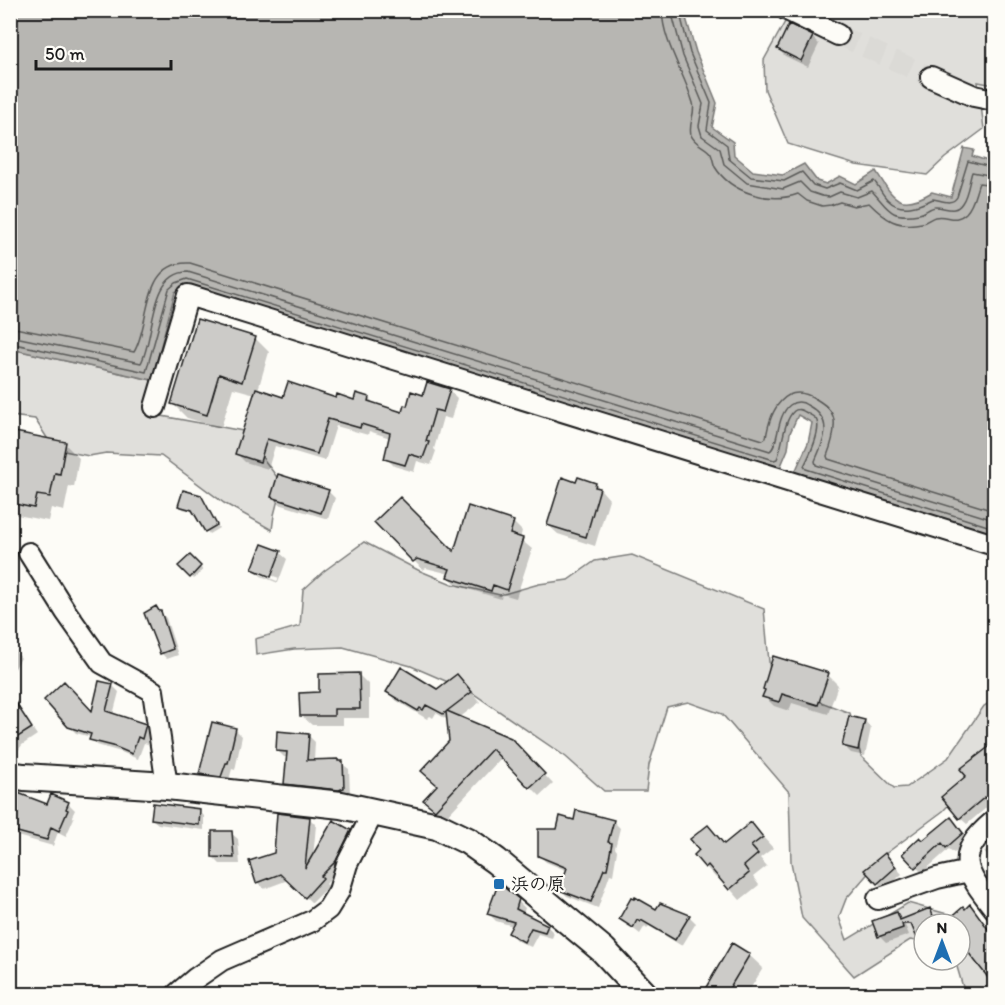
<svg xmlns="http://www.w3.org/2000/svg" width="1005" height="1005" font-family="Itim,'Klee One',sans-serif">
<rect width="100%" height="100%" fill="#fdfcf7"/>
<filter id="ink" filterUnits="userSpaceOnUse"><feTurbulence type="fractalNoise" baseFrequency=".0167" numOctaves="2"/><feDisplacementMap in="SourceGraphic" scale="12" xChannelSelector="R" yChannelSelector="G"/><feConvolveMatrix kernelMatrix="1 2 1 2 8 2 1 2 1" color-interpolation-filters="sRGB"/></filter>
<g filter="url(#ink)">
<path fill="#e0dfdb" stroke="#7e7e7c" stroke-width="1.5" d="M791,11h203v74l-16,-3 6,47 -39,29 -18,17 -71,-10 -68,-21 -23,-54 -1,-30z
M11,349l141,31 10,36 81,15 39,53 -8,31 -2,15 -48,-27 -63,-47 -55,-3 -17,3 -35,-7 -19,-30 -24,-3z
M364,542l54,28 34,14 48,11 39,-11 29,-4 27,-19 37,-6 132,54 7,74 79,30 11,43 33,32 13,-1 41,-29 36,-52 10,-6v47l-20,31 -31,33 -59,44 -38,44 -7,18 8,23 61,-37 39,11 6,10h-29v18l-14,-2 -56,36 -52,-58 -11,-56 -2,-70 -67,-78 -34,-12 -21,5 -18,58 -3,26h-42l-38,-34 -95,-65 -60,-26 -68,-19 -49,2 -38,6 -1,-16 45,-13 3,-36 21,-19z
M960,936l12,20 22,27v11h-29l-10,-34h5z"/>
<path fill="#b7b6b2" stroke="#797876" stroke-width="1.5" d="M11,11h673l12,41 21,51 -5,24 21,15 1,13 19,16 30,4 21,-11 13,17 9,3 14,-8 16,8 20,-13c17,27 23,41 56,21l19,5 13,-49 10,2 -2,6 22,7v372l-199,-63 13,-29 4,-20 -14,-8 -8,18 -2,16 -8,19 -594,-183 -11,7 -23,88 -141,-31z"/>
<path fill="#0003" fill-rule="evenodd" d="M789,26l24,12 6,6 -11,23 -23,-11 -7,-7z
M255,338l14,14 -11,38 26,9 71,2 14,-3 6,7 28,9 21,-17 25,-7 8,8 -6,21 -8,-2 -9,32 2,2 -5,14 -14,-4 -3,11 -20,-6 -8,-8 4,-20 -21,-7 -1,4 -32,-9 -11,35 -50,-15 -7,23 -23,-7 -8,-8 18,-60 -22,-6 -12,40 -34,-10 -14,-14z
M10,433l55,11 14,14 -5,29 -5,-1 -5,25 -13,-3 -3,13 -36,-7 -2,8z
M578,484h18l13,15 -14,47 -37,-12 -10,-9z
M328,491l7,7 -7,21 -49,-15 -7,-7z
M203,500l16,28 -10,6 -14,-22 -12,-3 -3,-3z
M376,522l78,32 59,-32 9,9 -2,8 12,10 -16,49 -14,-4 -1,5 -43,-13 -9,-9 1,-3 -24,-6 -3,2z
M280,553l7,6 -9,24 -17,-7 -7,-7zM260,571l19,7 -2,3 -17,-7z
M190,557l13,13 -9,9 -14,-13z
M156,608l10,10 12,37 -11,4 -6,-6z
M10,644l11,14 -11,19z
M359,675l10,10v33h-26v7h-31l-10,-9 19,-23z
M828,675l10,10 -10,29 -36,-11 -3,8 -15,-5 -10,-10z
M457,676l23,26 -21,16 61,31 33,35 -13,12 -38,-39 -57,61 -10,-9 16,-68 -3,-21 -12,-7 -3,5 -3,-2 -3,3 -30,-18 -10,-9 50,-2z
M112,685l7,7 -6,23 32,11 6,6 -3,12 -4,-1 -6,16 -17,-7 -24,-7 -6,-8 -15,-4 -7,-7 24,-13z
M16,706l21,29 -15,10 -12,17v-55z
M865,721l6,7 -6,28 -14,-3 -7,-7z
M235,729l7,7 -7,34 -3,-1 -4,14 -20,-2 -7,-7z
M308,735l7,7 -1,19 23,-1 12,9 1,26 -57,-5 -7,-7 2,-26h-4l-7,-7z
M994,746v58l-2,-1 -25,21 -7,-6 8,-42 -6,-7z
M10,792l38,14 4,-10 17,8 6,6 -3,6 2,2 -8,18 -8,-4 -5,14 -43,-12z
M199,810l5,6v14l-46,-6 -6,-5z
M309,818l7,7 -3,33 37,-27 7,7 -15,29 -16,17 3,2 -17,17 -24,-23 -24,9 -7,-7 19,-28z
M575,821h38l7,7 -5,20 2,3 -4,24 -3,-1 -12,34 -31,-12 -6,-6 7,-19 -22,-9 -6,-6 18,-25z
M751,824l22,24 -13,10 7,8 -14,11 6,8 -19,15 -21,-24 -3,2 -10,-11 -5,-17 7,-23 17,18z
M957,826l12,14 -15,13 -5,-4 -27,24 -18,-19 19,-12z
M231,833l7,6 2,25h-20l-7,-7z
M994,844v20l-10,-12z
M891,862l11,12 -17,16 -7,-7z
M518,901l7,7 -2,6 24,12 7,7 -2,5 -14,-4 -7,13 -15,-7 -6,-7 3,-7 -17,-5 -7,-7z
M970,906l24,31v51l-9,-12 3,-2 -28,-35v-15h-12z
M930,910l6,7 3,7h-15v19l-7,-6z
M656,911l33,5 7,7 -14,23 -33,-20 -2,2 -2,-2 -5,8 -19,-15z
M896,913l7,7 6,15 -23,8 -7,-7z
M733,945l16,10 14,13 -16,26h-45z"/>
<g fill="none" stroke-linecap="round" stroke-linejoin="round">
<path stroke="#5a5a58" stroke-width="1.5" d="M662,10c1,33 22,62 31,93 3,10 -5,21 -2,32 4,10 15,11 20,19 2,4 2,9 4,13 16,26 55,37 83,27l9,7 15,5 9,-1 9,-3 14,4 15,-3c17,17 28,25 53,20 5,-1 9,-5 13,-6 12,-3 19,7 31,-4 8,-8 9,-20 13,-30l15,2
M671,10l12,46 20,48 -4,22 3,10 18,13 4,15 23,19 36,6 17,-7 10,10 12,4 7,1 11,-5 17,5 15,-6c17,18 17,28 47,23 6,-1 11,-7 17,-7 10,0 19,7 26,-4 6,-8 7,-22 10,-31l22,4
M679,10l11,43 21,50 -4,27 20,15 2,14 22,18 33,4 18,-9 11,13 12,4 15,-6 17,7 17,-9c5,5 8,14 14,19 13,13 31,6 45,-1 8,1 19,7 24,-2l11,-36 26,7
M10,327l124,25c17,-27 7,-92 56,-89l573,177 3,-2c4,-27 19,-58 50,-39 8,5 16,10 18,21 1,11 -3,26 -7,36l1,3 166,52
M10,336l131,27c14,-25 8,-91 47,-91l582,179c9,-6 6,-35 20,-46 5,-4 12,-4 17,0 27,14 18,33 8,56l1,4 178,55
M10,343l136,29 23,-83 7,-6 11,-4 587,181 3,-1c6,-13 6,-38 17,-48 4,-3 8,-1 13,2 3,2 9,4 10,8 4,12 -8,35 -13,45l2,3 188,59"/>
</g>
<path fill="#cccbc8" stroke="#1c1c1c" stroke-width="1.5" d="M789,24l24,12 -12,25 -24,-12z
M197,319l59,18 -14,45 -23,-8 -12,41 -36,-11z
M288,382l48,16 1,-4 17,6 2,-7 13,4 -1,4 34,11 2,-7 3,1 4,-15 12,4 4,-13 23,7 -7,23 -8,-2 -9,31 3,1 -6,16 -14,-4 -4,11 -21,-6 6,-26 -29,-9 -1,4 -32,-9 -11,35 -50,-15 -7,23 -25,-8 21,-66 27,9z
M10,431l56,11 -6,32 -5,-1 -5,24 -13,-2 -3,13 -24,-5z
M278,474l51,16 -8,23 -50,-16z
M562,477l14,5 2,-5 18,6 -1,4 5,1 -14,49 -39,-12z
M183,490l18,5 16,30 -12,7 -13,-22 -14,-4z
M400,497l54,54 14,-45 46,15 -4,13 13,4 -16,52 -14,-5 -2,6 -44,-14 3,-8 -33,-10 -4,3 -39,-40z
M262,544l19,7 -10,26 -19,-8z
M190,555l11,11 -11,12 -12,-12z
M156,606l3,5h2l12,38 -13,5 -16,-41z
M773,656l56,17 -11,32 -36,-11 -3,8 -17,-5 3,-7 -2,-1z
M401,667l36,22 20,-15 15,18 -25,19 64,27 34,36 -16,14 -37,-39 -57,61 -12,-10 14,-15 -16,-14 28,-30 -3,-29 -3,2 -17,-9 -3,5 -3,-2 -2,3 -32,-19z
M359,673l1,36h-26v7h-34l-1,-23 20,-1v-18z
M64,681l28,30 7,-30 14,3 -7,27 40,13 -4,15 -4,-2 -6,17 -19,-8 -24,-6 2,-6 -23,-7 -24,-27z
M10,694l22,34 -22,14z
M849,716l16,4 -7,30 -16,-4z
M212,722l24,6 -8,35h-2l-5,14 -22,-3z
M277,731l32,3 -2,26 31,-1v2h5l1,27 -5,2 -55,-6 3,-32 -11,-1z
M994,743v49l-8,7 -1,-2 -26,22 -18,-22 25,-21 -6,-7z
M10,790l37,14 4,-10 18,8 -3,7 2,1 -9,21 -8,-4 -4,13 -37,-10z
M153,803l47,6 -1,16 -48,-6z
M576,810l38,10 -6,22 4,1 -5,26h-3l-13,33 -32,-12 8,-22 -29,-12v-27h19l3,-13 14,4z
M277,813l33,4 -5,51 28,-48 18,10 -15,31 -15,15 2,2 -18,20 -25,-24 -24,9 -7,-22 25,-8z
M951,817l12,16 -17,15 -4,-5 -27,25 -13,-14 18,-17 3,3z
M751,822l12,15 -12,9 7,8 -14,12 5,7 -20,17 -21,-25 -3,3 -11,-13 5,-5 -9,-11 18,-14 16,19z
M212,831h20l2,27 -22,-1z
M885,853l11,14 -19,17 -13,-14z
M501,885l18,14 -3,10 32,16 -3,7 -14,-4 -7,14 -16,-9 6,-11 -27,-8 10,-27 3,1z
M635,897l21,12 4,-6 30,12 -15,25 -34,-20 -1,2 -3,-2 -4,8 -14,-9 12,-21 3,1z
M970,904l24,33v48l-34,-43v-18h-17l20,-17 2,2z
M930,908l6,16h-12v31l-13,-31h-9l1,4 -25,9 -6,-16 25,-9 3,8z
M732,943l18,11 -24,40h-24z"/>
<g fill="none" stroke-linecap="round" stroke-linejoin="round">
<path stroke="#dbdad6" stroke-width="20" stroke-dasharray="20 10" stroke-linecap="butt" d="M838,35l93,42"/>
<g stroke="#1c1c1c" stroke-width="24">
<path id="minor" d="M787,10l51,25
M931,77l43,19 20,4
M155,407l33,-112 806,250
M29,553l37,59 36,51 51,28 14,95
M994,821c-41,34 -29,50 0,87
M878,899l59,-21 32,-7
M177,994l19,-16 26,-18 90,-39 16,-12 11,-18 8,-27 27,-53"/>
</g>
<g stroke="#1c1c1c" stroke-width="30">
<path id="tertiary" d="M10,775l14,2 143,9 174,19 96,21 31,15 28,20 107,89 41,44"/>
</g>
<use href="#minor" stroke="#fdfcf7" stroke-width="20"/>
<use href="#tertiary" stroke="#fdfcf7" stroke-width="26"/>
</g>
</g>
<rect fill="#1f6fb2" stroke="#fdfcf7" stroke-width="2" x="493" y="878" width="12" height="12" rx="3"/>
<g text-anchor="middle" dominant-baseline="central" stroke-width="4.5" stroke-linejoin="round" paint-order="stroke">
<g font-size="18" font-weight="bold" fill="#1c1c1c" stroke="#fdfcf7" text-anchor="start">
<text x="511" y="884">浜の原</text>
</g>
</g>
<rect width="1005" height="1005" fill="none" stroke="#fdfcf7" stroke-width="36"/>
<rect x="18" y="18" width="969" height="969" fill="none" stroke="#1c1c1c" stroke-width="2" filter="url(#ink)"/>
<g transform="translate(942 942)"><circle r="28" fill="#fdfcf7" stroke="#a3a29f" stroke-width="1.5"/>
<path d="M0-4.5L10 22L0 15L-10 22Z" fill="#1f6fb2"/>
<text y="-9" font-size="16" font-weight="bold" text-anchor="middle" fill="#1c1c1c">N</text>
</g>
<path d="M36 60v9h135v-9" fill="none" stroke="#1c1c1c" stroke-width="3"/>
<text x="45" y="60" font-size="18" fill="#1c1c1c" stroke="#fdfcf7" stroke-width="4.5" paint-order="stroke">50 m</text>
</svg>
